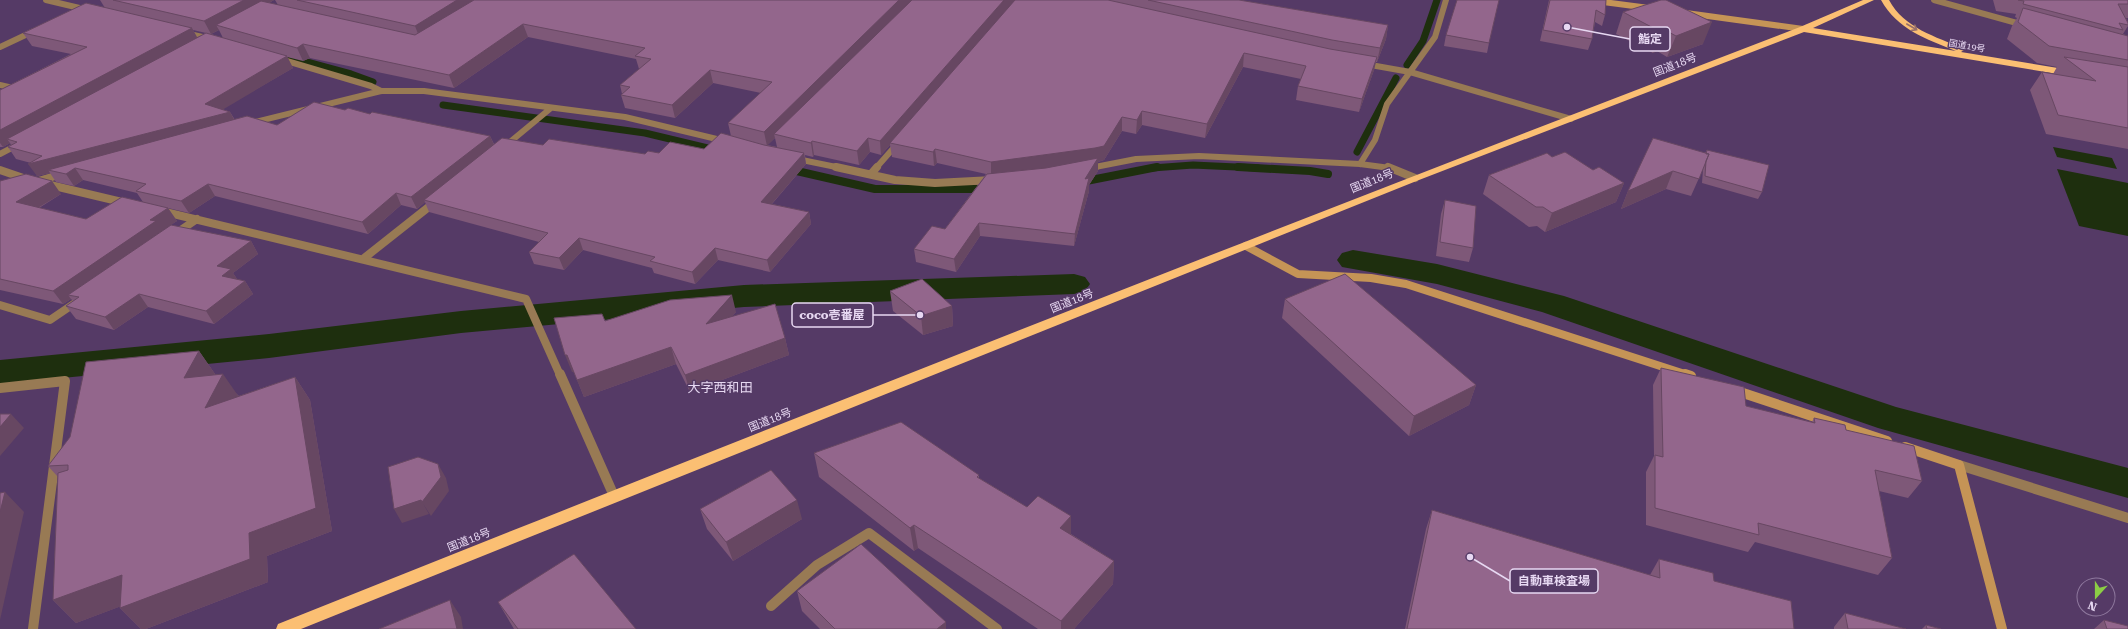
<svg xmlns="http://www.w3.org/2000/svg" width="2128" height="629" font-family="'Roboto Serif','Noto Sans JP',serif">
<rect width="100%" height="100%" fill="#553a66"/>
<path fill="#1e2f0e" d="M2053,147l59,11 5,11 -60,-12z
M2057,169l71,14v53l-49,-10z"/>
<g fill="none" stroke-linecap="round" stroke-linejoin="round">
<path stroke="#1e2f0e" stroke-width="7" d="M277,54l74,20 22,8
M1407,65l16,-24 14,-41
M443,105l202,28 71,17
M1357,152l39,-74
M1152,168l41,-3 65,3"/>
<path stroke="#1e2f0e" stroke-width="8" d="M1238,167l72,4 18,3
M788,169l87,20h112
M1081,182l76,-15"/>
<path fill="#1e2f0e" fill-rule="evenodd" d="M1353,250l84,14 127,32 332,111 232,61v30l-250,-70 -336,-116 -105,-28 -95,-17 -5,-7 5,-7z
M1074,274l11,3 5,7 -5,7 -11,3 -330,13 -283,26 -192,25 -269,26v-24l269,-26 192,-23 283,-26z"/>
<path stroke="#987a54" stroke-width="6" d="M46,0l42,10
M1934,0l90,25
M185,33l26,6
M0,47l34,-16
M280,59l91,27 10,5
M1365,64l45,8 161,47
M0,85l17,4 -17,9
M251,123l130,-32h43l201,26 100,24
M505,146l46,-38
M0,154l19,-10
M797,159l44,9
M1360,164l15,-24 12,-36 48,-67 11,-37
M876,168l22,-25
M1090,168l46,-9 63,-3 161,8 30,4"/>
<path stroke="#987a54" stroke-width="8" d="M836,167l59,13 40,3 58,-3
M1388,167l27,11
M1087,169l8,-2
M0,170l35,12 27,-8
M871,174l6,-7
M46,184l80,19
M161,211l365,88 34,76
M175,234l22,-15
M363,259l72,-57
M0,305l50,15 25,-17"/>
<path stroke="#987a54" stroke-width="10" d="M560,374l54,122
M0,388l65,-7 -32,248
M1959,465l169,53
M771,606l46,-41 52,-32 128,96"/>
<path stroke="#c59456" stroke-width="6" d="M1588,0l61,8
M1686,13l117,16"/>
<path stroke="#c59456" stroke-width="8" d="M1246,246l52,28 73,4 35,6 282,91"/>
<path stroke="#c59456" stroke-width="10" d="M1685,374l6,2
M1734,390l153,51
M1905,447l54,18 43,164"/>
<path fill="#fbbf73" fill-rule="evenodd" d="M1863,0h11l-61,28 143,23c-30,-12 -59,-22 -75,-51h8c15,28 47,37 74,48l1,2 -3,2 109,18 5,3 -5,3 -266,-44 -385,148 -1118,449h-25l2,-5c506,-202 1013,-402 1522,-597z"/>
</g>
<path fill="#7e5878" fill-rule="evenodd" d="M100,0h174l-5,3 9,2 -3,-5h964l149,25 -2,14 -9,23h-1l-2,8 -15,42 -63,-12 2,-14 3,-7 -58,-12 -38,71 -63,-13 -6,9 -14,-3 -18,29 -6,2v9l-9,14v6l-15,55 -94,-10 -24,36 -40,-10 -2,-13 31,-20 41,-55 -49,-11 -3,3 -42,-9 -2,-12 -9,10 -11,-3 -11,13 -45,-10 -1,2 -8,-2 1,9 -34,40 37,8 2,12 -41,48 -52,-12 -23,24 -41,-11 -2,-5 -69,-18 -19,20 -30,-6 -5,-12 10,-10 -110,-30 -4,-10 -8,7 -16,-4 -33,29 -153,-38 -26,17 -21,-5 9,13 -15,9 89,11 7,13 -25,19 4,6 8,2 8,13 -39,30 -66,-17 -34,23 -38,-11 -10,-13 7,-5 -2,-2 -8,5 -63,-14v-109l61,13 -22,14 47,11 57,-17 -6,-9 -54,-13 -9,6 -18,-4 -6,-9 -13,3 -6,-13 -15,-4 -8,-12 3,-2 -1,-2 -7,4h-3v-57l71,-36 -39,-8 -9,-13 82,-25zM193,30l13,3 -9,4zM219,30l4,8 -12,-4zM528,37l108,22 3,10 -19,16 2,9 -1,1 4,13 50,10 38,-35 48,10 -33,30 3,13 -27,13 -59,5 -102,-9 -49,-1 -4,-8 -120,-22 -25,-4 -68,15 -42,-5 -5,-8 -8,-3 71,-41 -6,-11 16,4 7,-3 144,30zM775,138l2,9 -10,-2z
M1549,0h57l-1,15 -3,11 -7,-4 -3,17 -4,11 -48,-9z
M1993,0h135v18h-2l2,5v3l-5,8 5,2v113l-82,-15 -16,-44 12,-18 11,2 4,-7 -20,-4 -30,-24 5,-13 5,-8 -2,-1 1,-3 -20,-3z
M1623,12l80,32 -36,13 -10,-6 -4,2 -37,-19z
M1446,35l43,8 -2,10 -43,-7z
M1707,150l55,42 -4,7 -56,-16 1,-14 -12,27 -25,-7 -45,20 7,-18 77,-38z
M1552,157l72,26 -8,19 -71,30 -8,-6 -8,1 -46,-33 6,-19z
M1445,200l28,48 -4,14 -33,-6 5,-42z
M890,291l62,15 1,20 -30,9 -30,-24z
M1285,299l191,86 -7,20 -60,31 -127,-118z
M736,312l-5,5 54,21 4,17 -99,37 -14,-28 -92,33 -10,-25h-2l33,-51z
M199,351l16,23v1l24,21 56,-19 15,23 22,131 -65,25 1,26 -122,47h-5l-21,-21 1,-2 -45,17 -23,-23 5,-123 -10,-11z
M1661,368l85,38 66,16 2,-4 32,12 76,51 -14,17 -29,-7 13,67 -14,17 -123,-33 -7,10 -102,-27v-53l8,-16 -1,-71z
M814,453l165,22v3l48,29 44,9v18l43,27 -1,23 -39,45h-36l-120,-81 -4,3 -95,-74z
M700,509l102,10 -69,42 -26,-32z
M1432,510l218,65 9,-16 55,22 80,48h-389l21,-100z
M797,591l149,31v7h-126l-18,-18z
M498,602l138,27h-122z
M1845,613l61,16h-72v-2z
M2104,620l24,9h-34z
M1926,625l15,4h-19z"/>
<path fill="#674762" d="M244,0h30l-50,27 -8,-2 3,5 -8,4 -7,-13z
M457,0h26l-63,39 -5,-13z
M899,0h15l-140,134 1,4 -8,8 -3,-14z
M1004,0h12l-126,143v2l-9,10 -1,-14z
M1712,22l-9,22 -36,13 9,-21z
M523,24l5,13 -74,51 -5,-13z
M1388,25l-2,14 -9,23 3,-14z
M192,28l7,13 -192,98 3,4 -7,4 -3,-4v-13z
M1665,30l-8,21 -4,2 8,-21z
M303,44l7,14 -7,3 -6,-13z
M1244,53l-1,14 -38,71 2,-14z
M287,56l6,12 -81,48 -7,-12z
M1377,57l-3,13 -15,42 3,-13z
M710,70l3,13 -38,35 -3,-13z
M1142,111v14l-6,9 1,-14z
M230,112l6,11 -188,47 2,3 -13,3 -9,-12z
M1122,117v14l-18,29 -6,2v9l-9,14v6l-15,55 1,-12 -84,-58v-14z
M490,136l5,11 -71,53 1,2 -8,7 -6,-12z
M868,138l2,14 -11,13 -2,-14z
M812,141l2,14 -1,2 -2,-14z
M935,149l2,14 -3,3 -1,-14z
M804,153l2,11 -43,50 -2,-12z
M75,168l8,12 -9,6 -8,-12z
M1673,171l-7,18 -45,20 7,-18z
M52,181l9,13 -35,21 -10,-13z
M1624,183l-8,19 -71,30 7,-19z
M208,184l7,12 -26,17 -8,-12z
M396,193l5,12 -33,29 -6,-12z
M168,208l9,13 -109,74 3,4 -8,5 -10,-13 97,-71z
M809,212l2,12 -41,48 -3,-12z
M979,223l1,13 -24,36 -2,-13z
M579,238l4,12 -19,20 -5,-12z
M251,241l7,13 -25,19 6,9 -8,6 -14,-22z
M715,248l3,12 -23,24 -3,-12z
M245,281l8,13 -39,30 -8,-13z
M139,294l9,13 -34,23 -9,-13z
M732,295l4,17 -26,29 -4,-17z
M952,306l1,20 -30,9 -2,-19z
M785,338l4,17 -99,37 -5,-17z
M671,347l5,17 -92,33 -7,-17z
M199,351l16,23 -15,27 -16,-23z
M565,355h2l7,17h-2z
M223,374l16,23 -34,11z
M295,377l15,23 22,131 -65,25 1,26 -122,47h-5l-21,-21 129,-75z
M1476,385l-7,20 -60,31 5,-20z
M11,414l13,14 -24,28v-29z
M438,464l8,14 3,13 -18,25 -9,-14z
M5,492l19,20 -24,108v-108z
M421,500l8,14 -27,9 -8,-14z
M797,500l5,19 -69,42 -7,-19z
M1071,516v24l-11,-12z
M914,525l4,23 -4,3 -4,-23z
M1114,561l-1,23 -39,45h-13v-8z
M122,575l21,23 -67,25 -23,-23z
M450,600l11,17 2,12h-6z
M946,622v7h-9z"/>
<path fill="#93668c" stroke="#674762" d="M113,0h131l-40,21z
M297,0h160l-42,26z
M474,0h425l-135,132 -36,-9 44,-41 -62,-12 -38,35 -51,-10 9,-8 -10,-2 31,-26 -16,-3 10,-8 -122,-24 -74,51 -146,-31 -6,4 -81,-23 45,-24 154,34z
M912,0h92l-124,141 -12,-3 -11,13 -45,-10 -1,2 -37,-9z
M1015,0h93l222,49 47,8 -15,42 -64,-13 8,-20 -62,-13 -37,71 -65,-13 -5,9 -15,-3 -18,29 -9,2 -104,14 -56,-13 -2,3 -43,-9z
M1148,0h91l149,25 -8,23 -48,-8z
M1457,0h42l-10,43 -43,-8z
M1550,0h56l-1,15 -9,-5 -4,29 -49,-9z
M1661,0h5l46,22 -36,14 -11,-6 -4,2 -38,-20z
M2018,0h110v4h-10l10,19v2l-9,-2 4,7 -100,-26 1,-3z
M86,3l106,25 -192,102v-40l87,-43 -64,-14z
M2023,8l105,28v24l-79,-14 -31,-24z
M206,33l81,23 -82,48 25,8 -202,52 14,-8 -34,-9 9,-5 -10,-3z
M2064,57l64,10v61l-70,-13 -16,-43 54,9z
M314,102l31,8 3,-2 22,6 2,-2 118,24 -79,61 -15,-4 -34,29 -154,-38 -27,17 -45,-10 10,-7 -71,-16 -9,6 -18,-4 199,-54 30,9z
M721,133l43,12 40,8 -43,49 48,10 -42,48 -52,-12 -23,24 -42,-11 5,-4 -76,-19 -20,20 -30,-6 19,-19 -124,-33 78,-62 41,7 6,-6 96,15 3,-3 11,2 11,-11 34,7z
M1653,138l56,16 -10,25 -26,-8 -45,20z
M1707,150l62,15 -7,27 -57,-16 1,-15 3,-7h-3z
M1565,152l28,18 6,-3 25,16 -72,30 -9,-6h-7l-47,-32 58,-22 5,4z
M1098,158l-13,21 4,-1 -14,56 -96,-11 -25,36 -40,-10 18,-23 13,3 42,-55 59,-6z
M26,174l26,7 -36,21 70,17 36,-22 46,11 -18,12 6,1 -103,70 -53,-12v-98z
M1445,200l31,6 -3,42 -33,-6z
M171,225l80,16 -34,25 14,3 -9,7 23,5 -39,30 -67,-17 -34,23 -39,-11 13,-9 -11,-2z
M1345,274l131,111 -62,31 -129,-117z
M922,279l30,27 -31,10 -31,-25z
M732,295l-26,29 69,-20 10,34 -100,37 -14,-28 -94,33 -10,-25h-2l-11,-37 48,-4 3,7 65,-21z
M199,351l-15,27 39,-4 -18,34 90,-31 21,131 -67,25 1,26 -130,49 2,-33 -69,25 5,-127 10,-3v-5l-20,1 22,-29 16,-75z
M1661,368l83,19 2,19 69,17 -1,-5 31,7 1,5 68,16 8,35 -47,-11 17,88 -134,-35 1,12 -104,-27v-53l8,2z
M0,414h11l-11,13z
M901,422l78,53 -2,2 50,30 11,-11 33,20 -11,12 54,33 -53,60 -147,-96 -4,3 -96,-75z
M418,457l20,7 3,13 -19,25 -1,-2 -27,9 -6,-42z
M771,470l26,30 -71,42 -26,-33z
M5,492l-5,20v-19z
M1432,510l228,68 -1,-19 54,14 1,8 77,20 3,28h-387z
M861,544l85,78 -9,7h-102l-38,-38z
M574,554l62,75h-118l-20,-27z
M450,600l7,29h-78z
M1845,613l61,16h-58z
M2104,620l24,6v3h-21z
M1926,625l15,4h-14z"/>
<defs><path id="oneway-shaft" d="M-6 0H5M1.5-3L5.5 0L1.5 3" fill="none" stroke-width="1.6" stroke-linecap="round" stroke-linejoin="round"/></defs>
<use stroke="#976f6b" href="#oneway-shaft" transform="translate(1912 27) rotate(30)"/>
<g text-anchor="middle" dominant-baseline="central" stroke-width="3" stroke-linejoin="round" paint-order="stroke">
<g font-size="9" fill="#e7d8f2" stroke="#553a66">
<text transform="translate(1967 46) rotate(10)">国道19号</text>
</g>
<g font-size="11" fill="#e7d8f2" stroke="#553a66">
<text transform="translate(1675 65) rotate(-21)">国道18号</text>
<text transform="translate(1372 181) rotate(-22)">国道18号</text>
<text transform="translate(1072 301) rotate(-22)">国道18号</text>
<text transform="translate(770 420) rotate(-22)">国道18号</text>
<text transform="translate(469 540) rotate(-22)">国道18号</text>
</g>
<g font-size="13" fill="#e7d8f2" stroke="#553a66">
<text x="720" y="387">大字西和田</text>
</g>
</g>
<path fill="none" stroke="#e7d8f2" stroke-width="1.5" d="M1567 27L1630 39M920 315L873 315M1470 557L1510 581"/>
<g fill="#e7d8f2" stroke="#553a66" stroke-width="1.5">
<circle cx="1567" cy="27" r="4"/>
<circle cx="920" cy="315" r="4"/>
<circle cx="1470" cy="557" r="4"/>
</g>
<g fill="#553a66" stroke="#e7d8f2" stroke-width="1.5">
<rect x="1630" y="27" width="40" height="24" rx="4"/>
<rect x="792" y="303" width="81" height="24" rx="4"/>
<rect x="1510" y="569" width="88" height="24" rx="4"/>
</g>
<g font-size="12" text-anchor="middle" font-weight="bold" fill="#e7d8f2">
<text x="1650" y="43">鮨定</text>
<text x="832" y="319">coco壱番屋</text>
<text x="1554" y="585">自動車検査場</text>
</g>
<g transform="translate(2096 597) rotate(201)"><circle r="19" fill="#553a66" stroke="#8f799e"/>
<path d="M0-3L7 15L0 10L-7 15Z" fill="#8cce45"/>
<text y="-6" font-size="11" font-weight="bold" text-anchor="middle" fill="#e7d8f2">N</text>
</g>
</svg>
